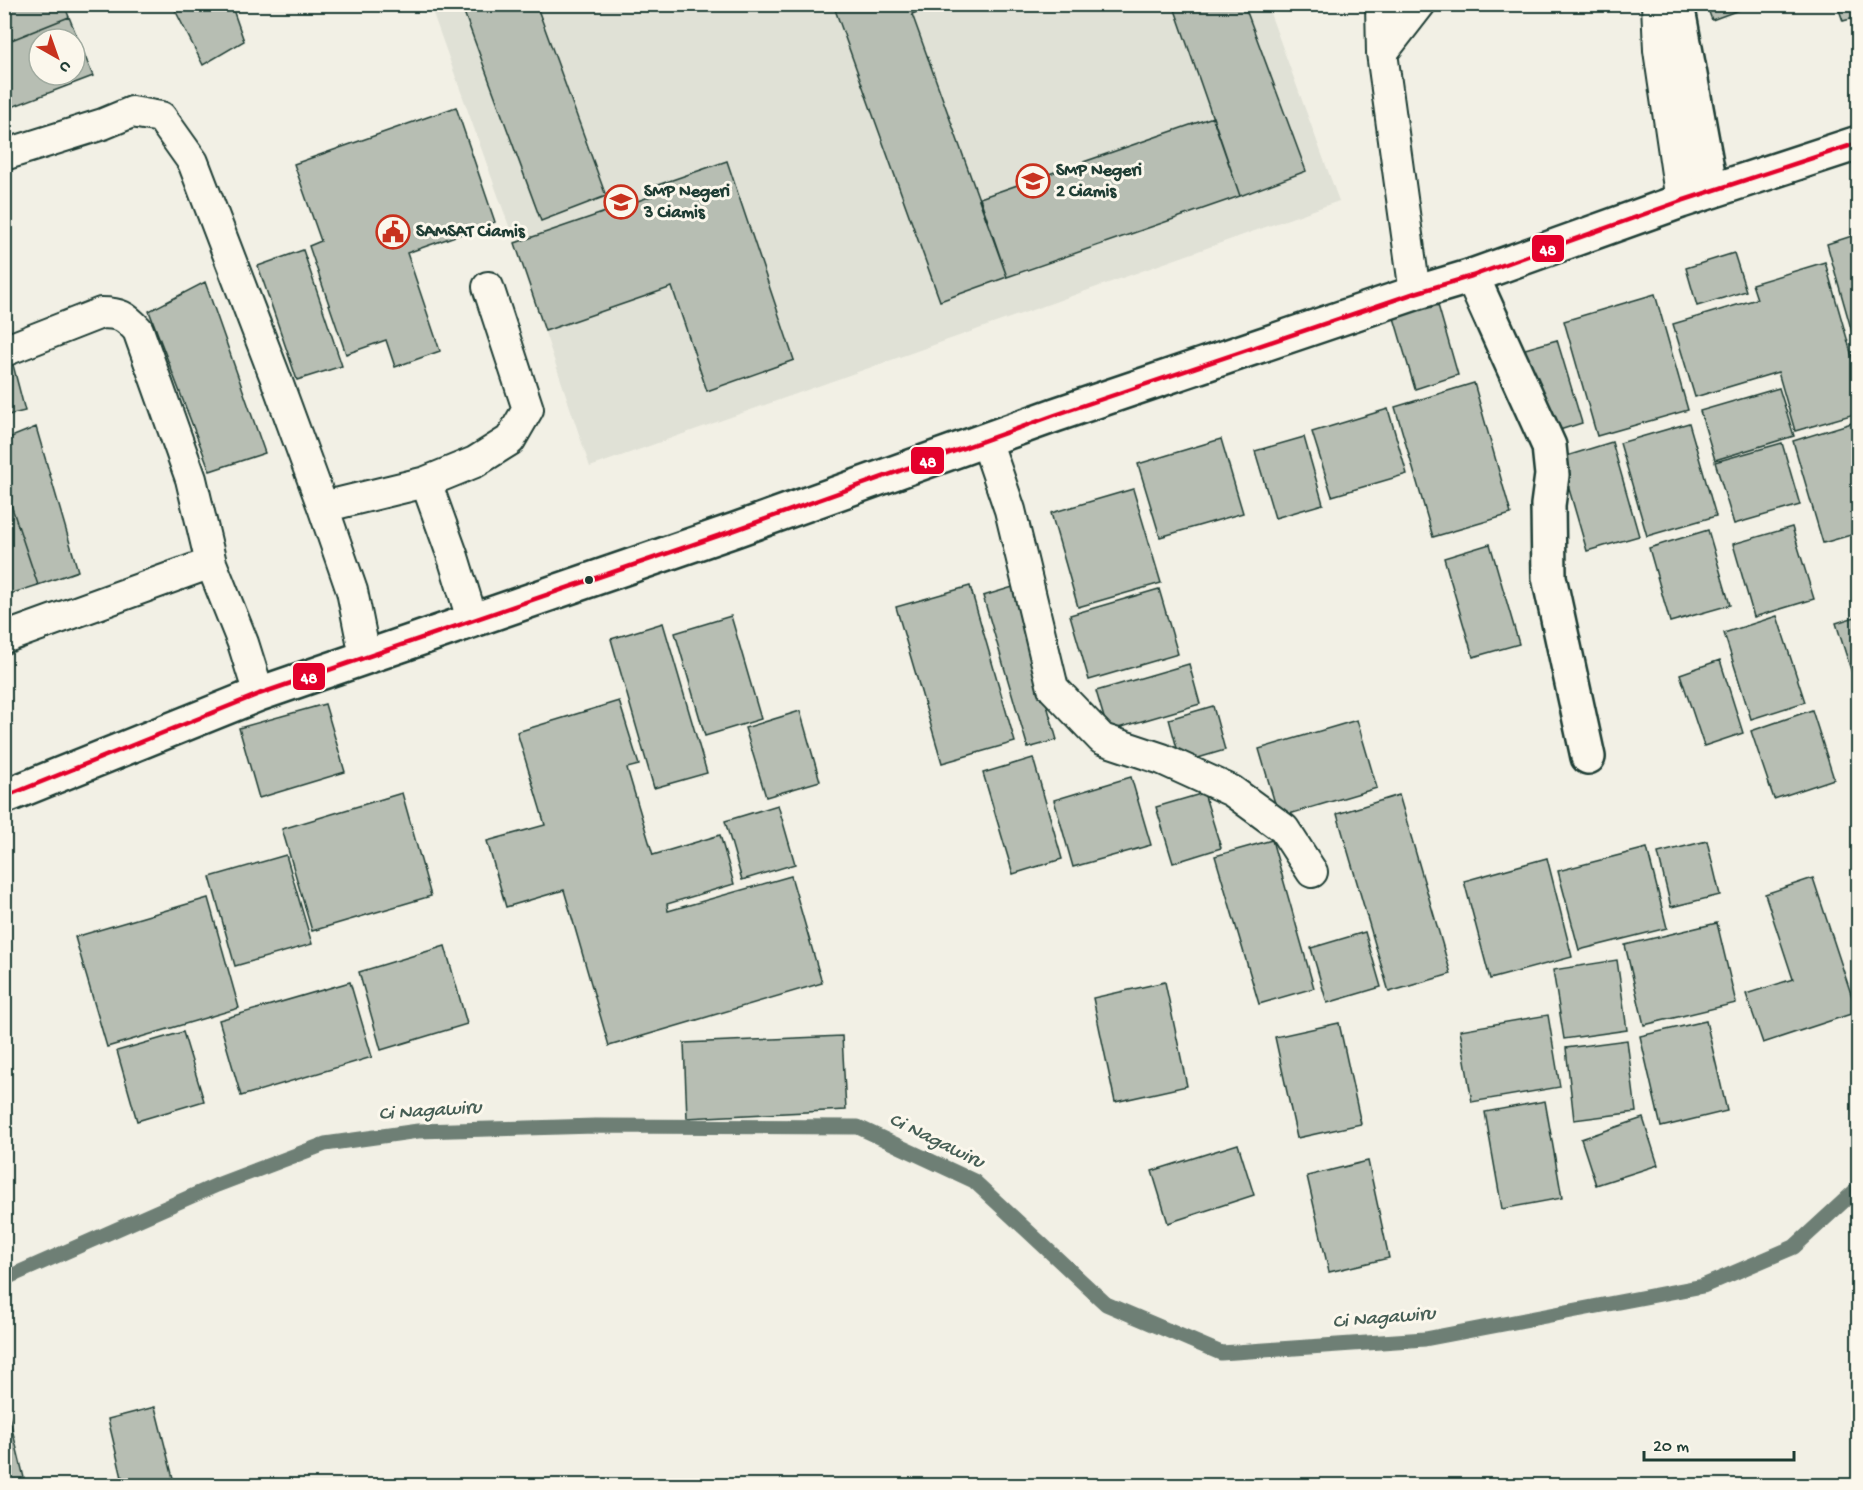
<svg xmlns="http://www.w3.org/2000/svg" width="1863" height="1490" font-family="'Gochi Hand',sans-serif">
<rect width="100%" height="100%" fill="#f2f0e5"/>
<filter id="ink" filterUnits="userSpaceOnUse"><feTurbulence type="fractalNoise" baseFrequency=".0167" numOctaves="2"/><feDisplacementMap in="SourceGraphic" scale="12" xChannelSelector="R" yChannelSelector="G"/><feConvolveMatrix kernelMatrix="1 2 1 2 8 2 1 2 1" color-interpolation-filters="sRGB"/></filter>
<g filter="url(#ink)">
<path fill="#e0e1d6" d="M430,5h837l72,196 -749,266 -75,-224z"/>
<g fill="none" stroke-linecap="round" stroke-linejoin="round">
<path stroke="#6e7f75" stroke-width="15" d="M4,1279l213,-94 108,-41 93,-13 177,-5 263,1 116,54 132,123 115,49 204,-14 278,-53 91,-39 64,-59"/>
</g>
<path fill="#b7beb3" stroke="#1f3d34" stroke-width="1.5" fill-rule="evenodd" d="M4,4h60l5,13 -65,26z
M172,4h59l13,37 -41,24z
M461,4h75l70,192 -65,25z
M833,4h92l2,4 -15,6 95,263 -67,24z
M1173,4h71l62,167 -66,25z
M1706,4h40l1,3 -35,13z
M1837,4h21v13l-15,4z
M69,17l24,59 -89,34v-67zM39,39h36v36h-36z
M456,107l39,115 -88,31 33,98 -45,16 -9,-27 -40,14 -37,-108 12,-5 -27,-77z
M1213,117l27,79 -233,81 -27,-79z
M727,161l67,199 -87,31 -35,-104 -127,44 -30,-88 137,-47 -3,-8z
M1858,234v119l-31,-109z
M303,250l39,116 -45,14 -39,-114z
M1734,253l12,38 -49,15 -11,-38z
M1825,262l33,115v36l-63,18 -17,-59 -83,25 -22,-73 84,-25 -5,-15z
M205,282l60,171 -55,18 -61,-160z
M1655,294l33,116 -91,26 -33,-115z
M1436,298l22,77 -43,14 -23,-78z
M1557,340l25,83 -32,10 -25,-84z
M12,361l13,50 -21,5v-53z
M1474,383l37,131 -78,23 -38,-130z
M1779,388l15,48 -79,24 -15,-49z
M1388,409l19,65 -75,22 -20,-64z
M1858,421v112l-35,10 -30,-102z
M1689,423l27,93 -69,20 -27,-93z
M36,427l42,144 -40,14 -34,-101v-44z
M1304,437l19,67 -48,14 -20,-67z
M1221,439l22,74 -83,24 -22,-73z
M1612,442l27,94 -52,15 -27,-93z
M1782,443l18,62 -66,19 -19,-62z
M4,484l34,101 -34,11z
M1133,489l28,94 -83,24 -27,-94z
M1792,527l22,72 -60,18 -21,-73z
M1708,530l22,75 -60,17 -21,-74z
M1490,544l29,100 -46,13 -29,-99z
M970,586l45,156 -73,21 -46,-156z
M1013,587l44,153 -29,8 -45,-152z
M1159,589l19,65 -89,26 -19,-65z
M731,616l30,103 -56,17 -30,-103z
M1777,616l28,86 -54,17 -27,-86z
M1858,616v76l-22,-69z
M663,623l44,150 -53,15 -43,-149z
M1720,660l23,73 -39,13 -24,-72z
M1189,664l11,40 -92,27 -12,-40z
M619,701l20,64 -12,3 26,87 67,-20 14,49 -67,20 1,7 123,-35 31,107 -213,63 -45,-156 -58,17 -19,-66 58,-16 -28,-93z
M325,704l20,68 -86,26 -20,-70z
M1213,706l12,44 -44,13 -12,-44z
M1812,710l22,69 -60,20 -23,-68z
M800,711l20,70 -54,16 -21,-69z
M1357,720l20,68 -98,29 -20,-68z
M1033,758l29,101 -49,15 -30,-101z
M1131,777l20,68 -78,22 -19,-67z
M402,793l29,103 -119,35 -30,-102z
M1204,793l17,55 -48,15 -17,-56z
M1399,795l52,179 -62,18 -52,-178z
M778,805l17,59 -53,16 -17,-59z
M1272,840l42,148 -55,16 -44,-148z
M1707,841l13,54 -49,12 -13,-54z
M1647,848l20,80 -88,22 -21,-79z
M286,855l26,89 -77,22 -25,-89z
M1547,858l25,99 -82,22 -26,-98z
M1813,878l44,134 -94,31 -17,-49 47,-15 -28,-85z
M208,898l31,110 -132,39 -32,-110z
M1717,923l19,80 -92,22 -19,-80z
M1365,932l16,55 -54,16 -16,-55z
M445,946l22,78 -86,26 -22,-78z
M1617,960l10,70 -63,9 -11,-69z
M350,982l22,75 -131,39 -22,-76z
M1165,982l22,104 -72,16 -22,-104z
M1548,1015l12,72 -88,15 -12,-72z
M1706,1021l21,90 -66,16 -21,-91z
M1339,1023l22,101 -64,14 -22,-101z
M183,1032l21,69 -67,20 -20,-70z
M842,1036l4,74 -159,8 -3,-75z
M1627,1040l9,72 -62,8 -8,-72z
M1545,1101l17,97 -60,11 -17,-97z
M1643,1118l15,47 -62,20 -15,-46z
M1238,1144l16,51 -86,28 -16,-52z
M1368,1161l21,97 -60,14 -22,-96z
M4,1396l22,90h-22z
M155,1407l20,79h-51l-16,-67z"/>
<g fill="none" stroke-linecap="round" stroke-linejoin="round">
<g stroke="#1f3d34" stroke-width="34">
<path id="lane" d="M1381,4l1,49 33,240
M1657,4l2,46 22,151
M1382,53l38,-49
M4,155l99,-31 29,-12 29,5 32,45 83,217 47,128 29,84 13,65
M4,351l97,-38c19,0 24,3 37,17l53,149 20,84 32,80 16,51
M986,440l24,70 43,178 49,51 60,20 70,32 52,38 28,43
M426,482l27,75 19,62
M323,507l103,-25 49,-20 35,-22 18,-31 -40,-122
M4,638l207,-75"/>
</g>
<g stroke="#1f3d34" stroke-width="38">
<path id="street" d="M1472,276l77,170 3,29 -4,30 1,72 39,180"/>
</g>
<g stroke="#1f3d34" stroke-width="38">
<path id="secondary" d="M1677,4l34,186"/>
</g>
<g stroke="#1f3d34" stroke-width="38">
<path id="highway" d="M4,797l255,-103 476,-164 320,-115 360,-122 57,-17 209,-75 177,-58"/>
</g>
<use href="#lane" stroke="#fbf7ec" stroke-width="30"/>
<use href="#street" stroke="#fbf7ec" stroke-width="33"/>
<use href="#secondary" stroke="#fbf7ec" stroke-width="33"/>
<use href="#highway" stroke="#fbf7ec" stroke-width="33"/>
<g stroke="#fbf7ec" stroke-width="9">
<path id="bus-1" d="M4,797l255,-103 476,-164 320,-115 360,-122 57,-17 209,-75 177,-58"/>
</g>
<use href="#bus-1" stroke="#e4002b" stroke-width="4.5"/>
</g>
</g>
<defs>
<g id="school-ring" transform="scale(1.725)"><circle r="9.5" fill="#fbf7ec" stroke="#c8321e" stroke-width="1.5"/><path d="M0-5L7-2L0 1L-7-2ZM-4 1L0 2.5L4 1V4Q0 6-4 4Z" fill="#c8321e"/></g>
<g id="civic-ring" transform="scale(1.725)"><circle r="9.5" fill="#fbf7ec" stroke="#c8321e" stroke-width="1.5"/><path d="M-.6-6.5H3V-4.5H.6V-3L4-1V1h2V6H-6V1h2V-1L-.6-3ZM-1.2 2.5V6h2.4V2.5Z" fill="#c8321e"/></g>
</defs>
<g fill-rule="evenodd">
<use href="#school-ring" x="1033" y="181"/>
<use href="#school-ring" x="621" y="202"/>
<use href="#civic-ring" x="393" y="232"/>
</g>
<circle fill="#1f3d34" stroke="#fbf7ec" stroke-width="2" cx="589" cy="580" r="5"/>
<g text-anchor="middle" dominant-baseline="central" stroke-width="6" stroke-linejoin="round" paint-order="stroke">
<g font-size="18" font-weight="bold" fill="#1f3d34" stroke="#fbf7ec" text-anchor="start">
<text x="1056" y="171">SMP Negeri<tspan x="1056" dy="21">2 Ciamis</tspan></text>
<text x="644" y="192">SMP Negeri<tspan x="644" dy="21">3 Ciamis</tspan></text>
<text x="416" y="232">SAMSAT Ciamis</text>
</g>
<g font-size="20" font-style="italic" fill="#465e55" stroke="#fbf7ec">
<text transform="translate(430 1112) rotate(-4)">Ci Nagawiru</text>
<text transform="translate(936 1142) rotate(26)">Ci Nagawiru</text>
<text transform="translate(1384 1319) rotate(-5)">Ci Nagawiru</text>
</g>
</g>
<g stroke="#fbf7ec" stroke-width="2">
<rect x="1531" y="234" width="34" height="29" rx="6" fill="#e4002b"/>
<rect x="910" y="446" width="35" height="29" rx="6" fill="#e4002b"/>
<rect x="292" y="662" width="34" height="29" rx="6" fill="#e4002b"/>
</g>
<g font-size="16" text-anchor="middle" font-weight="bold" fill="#fff">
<text x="1548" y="255">48</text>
<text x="928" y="467">48</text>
<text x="309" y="683">48</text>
</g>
<rect width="1863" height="1490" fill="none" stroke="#fbf7ec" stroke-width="24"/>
<rect x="12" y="12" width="1839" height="1466" fill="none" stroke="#1f3d34" stroke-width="2" filter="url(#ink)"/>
<g transform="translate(57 57) rotate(140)"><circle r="28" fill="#fbf7ec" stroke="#a3ada2" stroke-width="1.5"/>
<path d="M0-4.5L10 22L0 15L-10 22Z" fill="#c8321e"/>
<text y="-9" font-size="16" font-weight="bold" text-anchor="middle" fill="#1f3d34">U</text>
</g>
<path d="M1644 1451v9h150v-9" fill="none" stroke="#1f3d34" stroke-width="3"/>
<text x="1653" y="1451" font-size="18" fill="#1f3d34" stroke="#fbf7ec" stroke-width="4.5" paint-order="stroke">20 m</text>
</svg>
